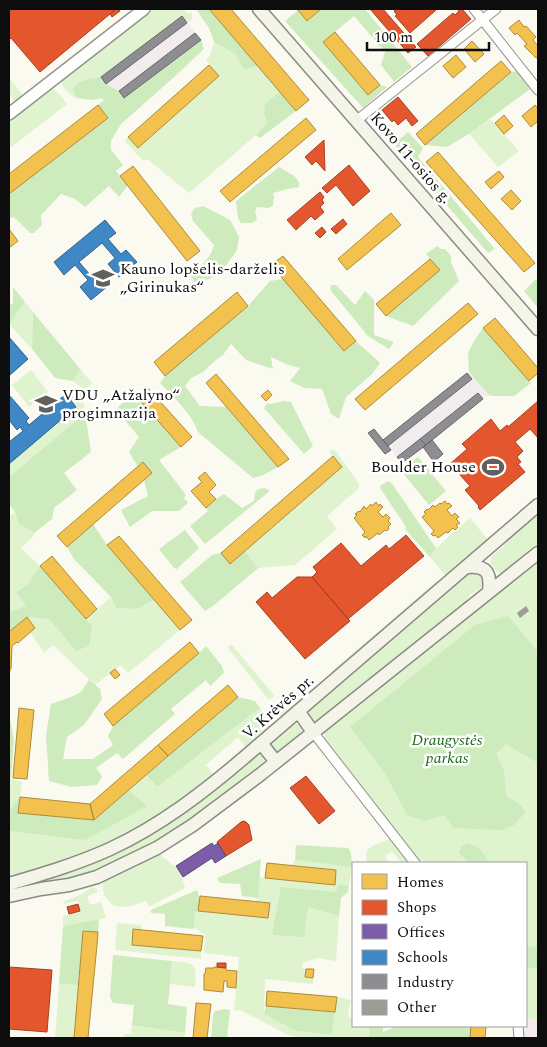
<svg xmlns="http://www.w3.org/2000/svg" width="547" height="1047" font-family="Spectral,serif">
<rect width="100%" height="100%" fill="#fbfaf1"/>
<path fill="#f3ecee" d="M182,16l19,24 -77,58 -5,-7 -13,-7 -5,-7z
M469,372l19,22 4,2h-6l-84,67 -11,-13 -6,4 -17,-21 6,-4 10,11z
M526,1019h12v19h-15l-1,-12h4z"/>
<path fill="#dff3cf" d="M150,9h34l4,5 3,-2 2,6 -6,5 -6,-7 -80,61 -21,4 -6,5 -1,5 4,7c-8,-2 -17,-11 -15,-20z
M214,42l21,12 9,14 14,-2 22,26 -16,21 3,10 -11,12 -67,58 -42,-34 -4,2 -18,-20 3,-4 10,11 80,-72 -12,-16 4,-4z
M9,78l13,16 -1,4 -6,4 -6,-8z
M49,88c9,1 13,10 18,16l-58,45v-29z
M491,119l28,32 -21,16 -29,-33z
M25,302l8,10 -1,37 -23,-25z
M31,370l17,22 -19,15 -17,-22z
M81,370l11,13 -6,7 -14,-9z
M71,391l12,3 -1,2 3,17 -76,64v-13l67,-57 -10,-13z
M333,450h2l24,34v4l-32,28 10,13 -42,36 -37,3 -13,-17 97,-83 -13,-16z
M538,511v36l-35,27 -6,-2 -7,-10 2,-6 12,-10 3,-7z
M15,512l3,11 16,10 -1,4 -12,11 19,18 -12,18 -12,8 10,14 -17,6v-96z
M470,518l19,23 -41,34h-3l-15,-18 6,-9z
M538,559v460h-12v-156h-106l-95,-123 -1,-9z
M470,569l14,3 1,13 -15,10 -4,7 -120,97 -28,22h-5l-3,-3 -3,-7z
M437,581v4l-102,88 -4,-1z
M111,597l5,11 21,1 17,-9 26,30 -52,43 -7,-8 -26,20 -42,-40 -9,8 -14,-21 5,-5 -8,-10 22,2 27,32 16,-25 -6,-7z
M232,645l42,50 -1,3 -4,1 -2,-1 -39,-50 1,-2z
M317,685l2,2 -33,28 -6,1 -4,-2v-4l6,-6 5,6z
M260,708l10,14v7l-23,20 -9,-12 -32,28 9,11 -29,23 -70,41 -60,25 -47,13v-58l2,11 136,-25 -18,-16 17,-15 11,12z
M291,723c6,0 8,2 11,7 -2,9 -16,18 -24,22 -17,-9 5,-21 13,-29z
M256,754l4,1c6,4 3,9 -1,14l-91,67 -60,31 -29,10 -33,6 -3,-1v-2l53,-20z
M9,778l13,4 -2,15 -11,14z
M390,839l20,24h-9l-8,-11 -8,3 4,8h-23l1,-13 5,-4z
M158,853c15,13 22,13 27,35l-36,19 -3,-6 -18,6 -14,-1c-8,-7 -14,-15 -10,-25z
M295,860l57,7 -3,19 -10,-2 -2,8 -29,14 31,10 -3,45 -19,-3 -14,5 -1,4 4,2 -1,8 8,1v6l-48,-5 -1,34 32,18 36,4 5,-38 8,1 1,1 5,1 -3,13 2,6 3,-2v9h16v12h-62l-17,-2 -48,-25 -8,-1 5,-53 -35,-4 1,-18 -11,-8 1,-13 3,-3 59,-9 2,-25 6,1 70,7 1,-15 -44,-5z
M92,887l5,2 1,3 -11,4 3,9 11,-3 5,16 -43,8v-10l17,-5 -2,-10 -15,3 2,-3 17,-7z
M117,923l24,2v5l-8,-1 -1,16 69,6v8l-86,-9z
M172,961c23,2 25,2 23,26l-25,-3z
M59,984l19,1 -4,53h-19z
M132,1025l53,8v5h-49l-2,-1 -11,1 1,-4h7z"/>
<path fill="#cdebbc" d="M196,9h13l49,57 -14,3 -9,-15 -21,-12 -5,-14z
M321,9h44l47,58 -18,15 -13,-17 4,-13 -31,-36 -31,26 45,53 12,-10 7,2 -24,21 -78,-87 13,-11 9,11z
M201,40l3,9 -32,30 -51,45 -10,17v9l12,15 -7,6 12,14 -9,12 -10,-11 -24,21 -10,-8 -14,-5 -20,21 1,10 -8,8h-4l-16,-16 -5,1v-24l98,-76 -9,-13 6,-5 -3,-2 -8,2 -16,-2 -4,-7c2,-12 17,-12 28,-14l5,7 13,7 6,7z
M517,71l13,18 -58,43 -25,15 -22,-2 86,-73z
M280,92l16,19 -36,27 -4,-3 11,-12 -3,-10 1,-9z
M408,132l15,16 -5,9 77,92 -7,4 -94,-109z
M279,167l15,9 5,6v5l-11,2 -15,4 1,4 -1,9 -5,2 -11,-1 -2,4 2,9 -5,3h-11l-3,-5 -2,-17z
M203,206l27,14 9,17 -2,13 -17,24 -18,8 -7,1 -5,-8c11,-10 20,-15 24,-30l-21,-24 -2,-8 4,-5z
M437,246l4,3h4l6,7v6l8,19 -46,45 -27,-10 53,-46 -13,-16z
M283,279l61,72 12,-10 24,22 -7,10 -27,24 -7,22 -8,-5 -9,-25 -18,-1 -14,-7 10,-13 -14,-4 -15,-7 2,12 -27,-9 -15,-16 -8,11 -6,4 -14,13 -12,6 -6,8 15,20 26,1 52,60 -17,9 -8,2 -55,-46c-7,-20 -24,-34 -38,-49l5,-7 83,-70 22,-25z
M536,279l2,1v28l-14,-17z
M332,285h4l19,20 10,-14 9,9v35l20,7 -5,7 -21,-13 -37,-45 -1,-5z
M13,287l12,15 -16,22v-19l4,-2z
M33,312l48,58 -9,11 -17,-3 -23,-29z
M483,328l48,55 -17,13h-22l-4,-2 -19,-22 -1,-19 6,-12z
M136,396l45,51 -22,13 27,35 -2,3 4,5 -9,8h-27l-22,16 -9,-17 27,-14 -4,-16 8,-7 -9,-11 -5,5 -9,-15 10,-15 -23,-27 6,-7z
M284,401l7,1 22,44 -9,8 -40,-46 4,-5 2,1z
M85,413l6,39 -27,21 13,17 -23,18 -2,11 -18,14 -16,-10 -3,-11 -6,-8v-27z
M418,457l28,34 -17,14 -28,-34z
M389,481l4,4 43,63 -6,9 -25,-28 1,-2 -26,-39 1,-3z
M265,488l5,3 -65,53 -15,-18 18,-15 -2,-3 10,-9 8,-5 18,14 12,-7c1,-10 1,-12 11,-13z
M93,524l14,21 47,55 -17,9 -21,-1 -5,-11 -37,-38 -7,-12z
M185,530l14,18 -22,21 -3,-1 -15,-19z
M245,551l13,17 -45,38 -8,5 -25,-29 32,-27 9,-2 9,11z
M40,566l52,60 -3,20 -13,5 -27,-32 -22,-2 -18,15v-20l17,-6 -10,-14 12,-8z
M508,616l30,36v111l-32,-19 -10,10 8,17 2,25 13,8 7,8 -12,13 -13,5 -48,-2 -8,-13 -20,6 -18,-6 -21,-40 -36,-48 125,-102z
M206,646l16,20 2,7 -14,13 -4,-6 -35,29 4,5 -52,45 -6,-6 -21,15 6,8 -5,9 -25,2 -23,-6 -3,-46 5,-31 20,-7 10,-5 8,-12 11,9 2,10 -18,26 -17,12 -4,22h30l20,-14 -5,-9 5,-10 86,-73z
M238,697l17,4 5,7 -103,79 -11,-12z
M9,714l5,26 -3,38h-2z
M129,790l18,16 -62,34 -75,-9 -1,-20 11,-14 -2,15 76,8z
M468,843c12,4 15,9 21,20h-20l-10,-10 2,-7z
M296,845l52,3 3,5 1,14 -57,-7z
M261,859l-3,39 -16,-2 -2,-12 -20,-1 -3,-5z
M339,884l10,2 -1,6 -7,6 -2,18 -31,-9 -4,30 -32,-2 9,-48 55,5z
M197,890c3,7 4,18 -2,24l-1,15 -29,-3v-12l-14,-1v-3z
M99,919l-1,13 -15,-1 -5,54 -19,-1 4,-58z
M538,946v23l-12,-2v-20z
M113,955l59,6 -4,43 19,3 -2,26 -53,-8 2,-20 -21,-2 -3,-6z
M266,1006l69,6 -3,23 -36,-4 -32,-17z
M225,1009l5,1 -3,28h-16l2,-23 2,-4z
M369,1026h14v6l14,-6 25,1 3,-1h46l-1,12h-101z"/>
<path fill="#f2c14e" stroke="#ad8b3a" d="M209,9h22l78,91 -13,11z
M299,9h22l-14,12 -9,-11z
M519,20l5,7 2,-1 10,11 -3,3 5,6v11l-2,1 -12,-12 3,-2 -10,-11 -2,2 -6,-7z
M335,32l45,53 -12,10 -45,-53z
M472,41l12,13 -9,8 -11,-13z
M456,55l10,12 -13,11 -10,-12z
M501,61l10,11 -86,73 -9,-11z
M209,65l10,11 -81,72 -10,-11z
M98,105l10,13 -99,76v-20z
M535,105l3,4v12l-7,6 -9,-11z
M504,115l9,11 -9,8 -9,-11z
M306,118l10,12 -86,72 -10,-11z
M438,152l97,111 -11,9 -98,-110z
M133,166l67,85 -13,10 -67,-85z
M499,171l5,6 -13,12 -6,-7z
M511,190l10,11 -9,9 -11,-11z
M391,213l10,12 -54,45 -9,-11z
M9,229l9,12 -9,7z
M283,256l73,85 -12,10 -73,-86z
M430,259l10,11 -54,46 -10,-12z
M237,292l11,14 -83,70 -11,-14z
M468,303l10,11 -113,96 -10,-11z
M495,318l43,50v5l-9,8 -46,-53z
M216,374l73,85 -11,8 -72,-84z
M147,387l45,50 -11,10 -45,-51z
M268,390l4,5 -6,6 -5,-5z
M333,456l9,11 -112,97 -9,-11z
M143,462l9,11 -85,74 -10,-11z
M205,472l11,13 -7,7 7,7 -10,9 -15,-17 11,-9 -4,-4z
M445,501l2,3 2,-1 3,3 -5,4 5,6 3,-3 4,4 -3,2 4,4 -4,2 2,2 -3,3 -2,-2 -5,5 -2,-1 -8,6 -3,-3 -2,1 -2,-2 3,-3 -12,-14 4,-3 -2,-2 3,-3 1,1 5,-5 2,2 5,-4 1,1z
M376,502l3,4 1,-2 3,3 -5,5 5,5 3,-3 4,4 -2,3 3,3 -3,3 1,2 -3,2 -1,-1 -6,5 -1,-2 -9,7 -3,-4 -1,2 -3,-3 3,-3 -11,-14 3,-3 -2,-1 4,-3 1,1 4,-6 2,3 5,-5 1,2z
M119,536l73,84 -12,10 -73,-85z
M52,556l45,53 -11,10 -46,-53z
M27,617l8,11 -17,15 -1,-1 -5,4 -1,23h-1l-1,10v-47z
M190,642l9,11 -86,73 -9,-12z
M115,669l5,6 -5,4 -5,-6z
M228,685l10,12 -70,59 -10,-11z
M19,708l15,2 -7,69 -14,-1z
M158,745l10,11 -74,64 -4,-16z
M20,797l70,7 4,16 -76,-7z
M267,863l69,7 -1,15 -70,-7z
M200,896l70,7 -2,15 -70,-7z
M133,929l70,7 -2,15 -69,-6z
M83,931l15,1 -1,13 -9,93h-14z
M214,967l12,1v2l11,1 -1,17 -9,-1v-6h-3l-1,11 -19,-2v-16h1l1,-6h8z
M306,969h8l-1,9 -8,-1z
M267,991l70,6 -2,15 -69,-6z
M196,1003l15,1 -4,34h-14z
M471,1026h15l-1,12h-15z"/>
<path fill="#e4572e" stroke="#a44124" d="M9,9h107l-76,63 -29,-34 -2,2z
M116,9h3l1,2 -8,6 -2,-3z
M370,9h13l33,38 -8,6z
M396,9h39l1,1 -26,23 -15,-17 2,-1 -3,-4z
M458,9h4l9,10 -43,37 -11,-12 36,-31 2,2 4,-4z
M398,97l20,24 -6,5 -6,-8 -8,7 -4,-5 -2,2 -10,-12z
M324,140l1,31 -9,-10 -4,4 -7,-8z
M349,165l21,26 -17,15 -17,-21 -9,8 -5,-5z
M320,192l4,5 -2,3 2,3 -4,4 4,5 -9,8 -4,-4 -15,14 -9,-10z
M343,219l4,5 -11,10 -5,-5z
M322,227l4,5 -6,6 -5,-5z
M538,401v37l-8,-9 -15,13 8,9 -6,6 4,5 -3,2 7,8 -45,38 -2,-3 1,-1 -14,-16 5,-4 -20,-22 17,-15 -5,-5 29,-25 9,12 7,-6 1,2z
M406,535l18,21 -76,63 -36,-42 5,-5 -4,-5 28,-24 20,23 25,-21 3,4z
M297,577h15l38,44 -45,38 -49,-57 11,-10 5,6z
M306,776l29,35 -16,13 -29,-36z
M244,821l2,1 3,3 3,15 -26,16 -9,-14 24,-20z
M78,904l2,7 -11,3 -2,-7z
M217,963h9v5l-9,-1z
M9,967l43,3 -5,62 -38,-3z"/>
<path fill="#7b5ea7" stroke="#5a4679" d="M212,843l2,3 4,-3 8,13 -11,7 -3,-5 -29,19 -7,-11z"/>
<path fill="#3f88c5" stroke="#30638e" d="M105,220l11,13 -8,6 13,15 5,-4 11,12 -18,15 -11,-13 7,-6 -13,-15 -23,19 13,15 5,-5 11,14 -17,14 -11,-13 8,-7 -13,-15 -11,10 -10,-13z
M9,337l19,22 -18,16 -1,-10 1,-1 -1,-2z
M66,394l10,13 -67,57v-22l14,-11 -3,-4 -3,3 -8,-10v-25l20,23 -3,3 3,4z"/>
<path fill="#8d8d92" stroke="#67676a" d="M182,16l5,7 -81,61 -5,-7z
M195,33l6,7 -77,58 -5,-7z
M467,373l5,6 -84,67 -5,-6z
M478,393l5,6 -57,46 -6,-6z
M374,429l17,21 -6,4 -17,-21z
M420,439l6,6 -24,18 -5,-6z
M432,440l11,14 -9,8 -11,-15z"/>
<path fill="#9e9c97" d="M526,606l3,5 -9,7 -3,-5z"/>
<g fill="none" stroke-linecap="round" stroke-linejoin="round">
<g stroke="#949490" stroke-width="11">
<path id="minor" d="M474,9l64,81
M356,121l140,-112
M313,732l102,131
M518,1026l1,12"/>
</g>
<g stroke="#949490" stroke-width="14">
<path id="tertiary" d="M9,114l135,-105"/>
</g>
<g stroke="#8b8a86" stroke-width="15">
<path id="secondary" d="M259,9l279,320
M467,567c20,-2 24,6 22,25
M298,711l15,21
M261,743l15,19
M9,884c34,-10 68,-20 101,-35 50,-23 94,-57 136,-93l292,-251
M9,896l32,-7 28,-4 28,-8 60,-29 36,-23 68,-51 277,-221"/>
</g>
<use href="#minor" stroke="#fefefd" stroke-width="9"/>
<use href="#tertiary" stroke="#fefefd" stroke-width="11"/>
<use href="#secondary" stroke="#f4f5e8" stroke-width="12"/>
</g>
<defs>
<g id="school-bare" transform="scale(1.725)"><path d="M0-5L7-2L0 1L-7-2ZM-4 1L0 2.5L4 1V4Q0 6-4 4Z" fill="#60605d" stroke="#fff" stroke-width="2.5" paint-order="stroke"/></g>
<g id="stadium-bare" transform="scale(1.725)"><path d="M0-5a6.5 5 0 1 0 0 10a6.5 5 0 1 0 0-10ZM-3.5-1.8h7v3.6h-7Z" fill="#60605d" stroke="#fff" stroke-width="2.5" paint-order="stroke"/></g>
</defs>
<g fill-rule="evenodd">
<use href="#school-bare" x="103" y="278"/>
<use href="#school-bare" x="46" y="404"/>
<use href="#stadium-bare" x="493" y="467"/>
</g>
<g text-anchor="middle" dominant-baseline="central" stroke-width="5" stroke-linejoin="round" paint-order="stroke">
<g font-size="16" fill="#0d0d0d" stroke="#fff">
<text transform="translate(411 158) rotate(49)">Kovo 11-osios g.</text>
<text transform="translate(278 707) rotate(-41)">V. Krėvės pr.</text>
</g>
<g font-size="16" fill="#0d0d0d" stroke="#fff" text-anchor="start">
<text x="120" y="269">Kauno lopšelis-darželis<tspan x="120" dy="18">„Girinukas“</tspan></text>
<text x="62" y="395">VDU „Atžalyno“<tspan x="62" dy="18">progimnazija</tspan></text>
<text x="476" y="467" text-anchor="end">Boulder House</text>
</g>
<g font-size="16" font-style="italic" fill="#1c6a18" stroke="#fff">
<text x="447" y="740">Draugystės<tspan x="447" dy="18">parkas</tspan></text>
</g>
</g>
<rect width="547" height="1047" fill="none" stroke="#0d0d0d" stroke-width="20"/>
<rect x="352" y="862" width="175" height="165" fill="#ffffff" stroke="#9e9e9e"/>
<rect x="362" y="874" width="25" height="15" fill="#f2c14e" stroke="#9e9e9e"/>
<text x="397" y="887" font-size="15" fill="#0d0d0d">Homes</text>
<rect x="362" y="900" width="25" height="15" fill="#e4572e" stroke="#9e9e9e"/>
<text x="397" y="912" font-size="15" fill="#0d0d0d">Shops</text>
<rect x="362" y="924" width="25" height="15" fill="#7b5ea7" stroke="#9e9e9e"/>
<text x="397" y="937" font-size="15" fill="#0d0d0d">Offices</text>
<rect x="362" y="950" width="25" height="15" fill="#3f88c5" stroke="#9e9e9e"/>
<text x="397" y="962" font-size="15" fill="#0d0d0d">Schools</text>
<rect x="362" y="974" width="25" height="15" fill="#8d8d92" stroke="#9e9e9e"/>
<text x="397" y="987" font-size="15" fill="#0d0d0d">Industry</text>
<rect x="362" y="1000" width="25" height="15" fill="#9e9c97" stroke="#9e9e9e"/>
<text x="397" y="1012" font-size="15" fill="#0d0d0d">Other</text>
<path d="M367 42v8h122v-8" fill="none" stroke="#0d0d0d" stroke-width="2.5"/>
<text x="374" y="42" font-size="15" fill="#0d0d0d" stroke="#ffffff" stroke-width="4" paint-order="stroke">100 m</text>
</svg>
